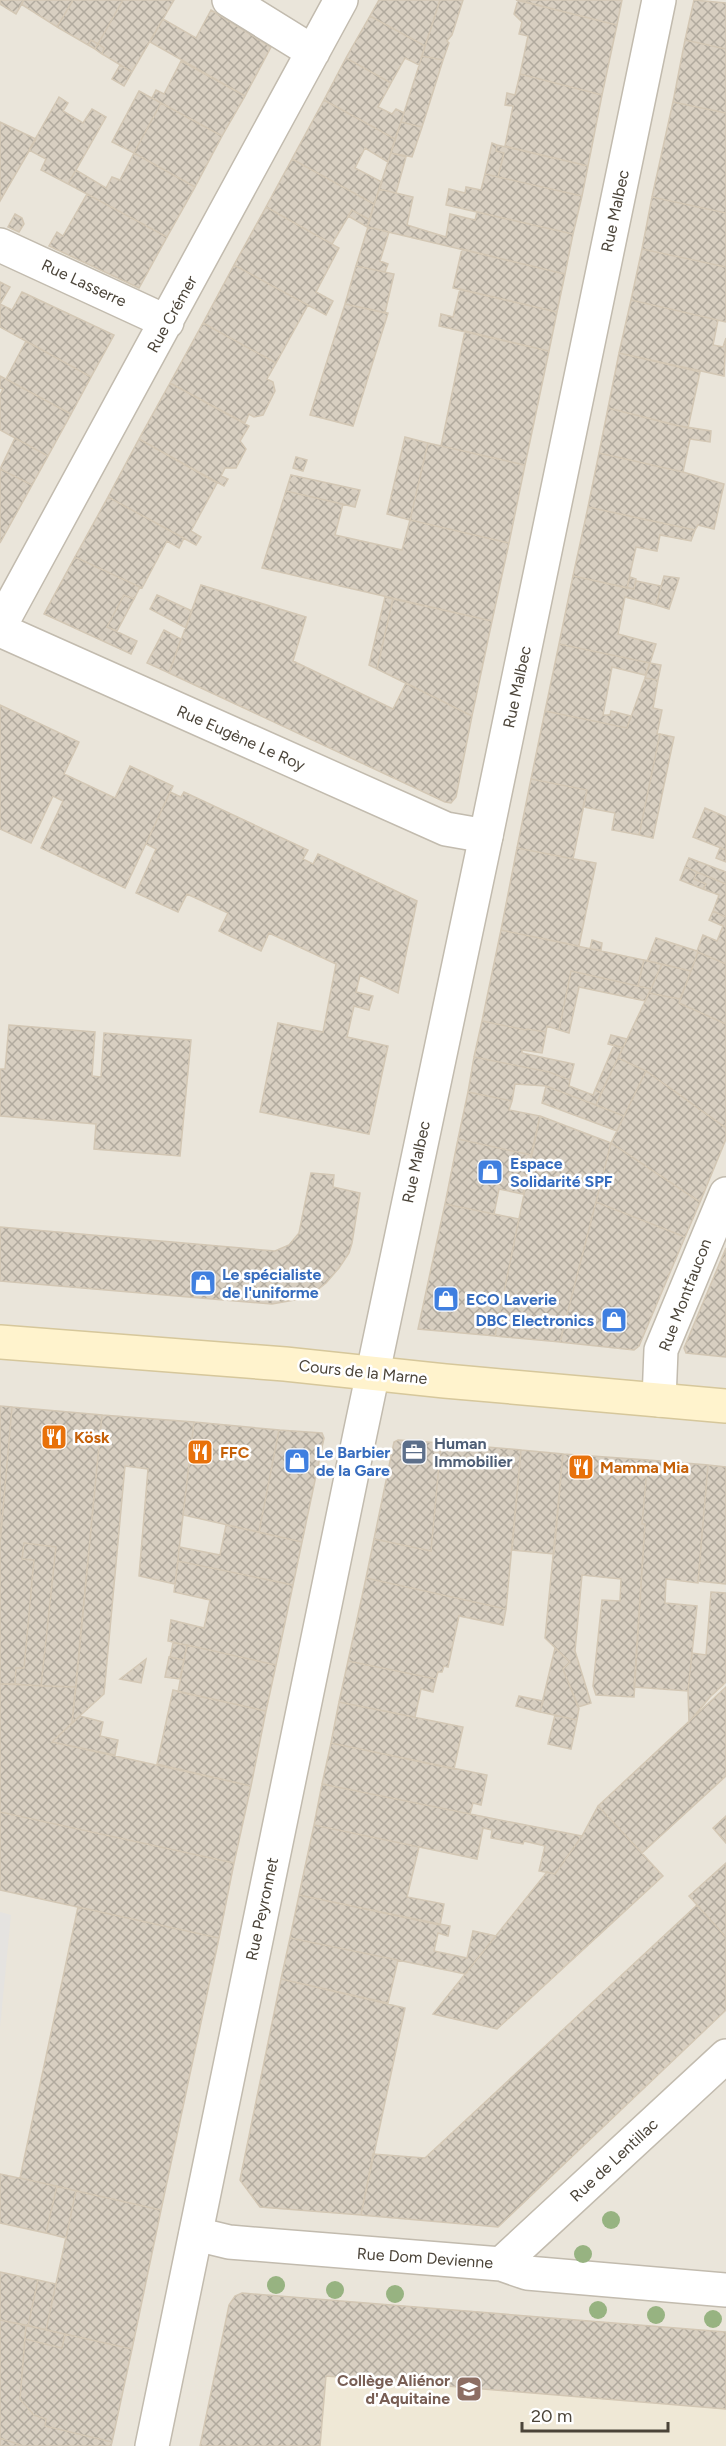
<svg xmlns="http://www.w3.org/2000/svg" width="726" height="2446" font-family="Figtree,sans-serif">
<defs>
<pattern id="building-cross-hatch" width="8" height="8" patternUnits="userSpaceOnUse" patternTransform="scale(1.5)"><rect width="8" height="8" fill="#d8cfc1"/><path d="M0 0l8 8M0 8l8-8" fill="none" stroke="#b1aa9e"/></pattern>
</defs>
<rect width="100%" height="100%" fill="#f6f3ec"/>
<path fill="#eae5da" d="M0,0h726v2446h-726z"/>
<path fill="#efe8d6" d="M242,2293l484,39v114h-526l29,-141 6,-9z"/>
<path fill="#e5e3e0" d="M0,1912l11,3 -11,113z"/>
<path fill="url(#building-cross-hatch)" stroke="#d3c7b4" stroke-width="1.5" d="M0,0h24l-8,14 -16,-10z
M24,0h49l-16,27 -36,-23z
M73,0h50l-25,44 -7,-4 -3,5 -31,-18z
M123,0h51l-42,72 -30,-18 2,-6 -6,-4z
M379,0h61l-15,46 -55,-30z
M440,0h23l-11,35 -5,6 2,2 -6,17 -21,-4z
M516,0h106l-5,25z
M518,0l99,25 -15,70 -82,-21 8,-38 -9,-2 3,-12 -8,-8z
M694,0l32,3v46l-41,-9z
M211,10l60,37 -26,49 -95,-54 13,-23 33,19z
M370,16l55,30 -6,19 -14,-7 -14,25 -45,-25z
M91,40l7,4 -3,5 -7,-4z
M685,40l41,9v64l-53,-11z
M98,44l6,4 -2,6 -7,-5z
M422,56l21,4 -21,67 -21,-5z
M346,58l45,25 -13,24 14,7 4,-5 8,4 -9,26 -71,-39z
M181,61l64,35 -23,40 -70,-38 4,-8 8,4z
M120,65l12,7 -8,14 -12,-7z
M520,74l82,21 -14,71 -83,-20 8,-40 -8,-1 2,-12 8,2z
M139,91l22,12 -27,50 -22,-11z
M59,97l9,6 -5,8 20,12 9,-14 14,8 -38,67 -27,-14 5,-11 -17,-9z
M324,100l71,39 -7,23 -23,-14 -10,20 27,14 -8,22 -82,-45z
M673,102l53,11v100l-74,-16z
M161,103l61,33 -27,51 -61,-34z
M0,122l36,17 -36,62z
M401,122l21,5 -10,30 -21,-4z
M492,143l5,2 -1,6 8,2 -6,24 -13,-3z
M497,145l91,21 -6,30 -84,-19 6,-24 -8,-2z
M134,153l61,34 -28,50 -99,-53 8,-14 30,18 6,-11 8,3z
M391,153l15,4 -10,36 -17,-4z
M292,159l82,45 -4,16 -18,-10 -20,34 -66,-37z
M485,174l97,22 -9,38 -127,-29 3,-16 16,4 1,-6 15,3z
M379,189l34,8 -6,28 39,12 4,-23 25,6 2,-8 96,22 -8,40 -198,-47z
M87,194l80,43 -28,51 -90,-42 8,-14 6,4z
M652,197l74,16v54l-84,-18z
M266,207l73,41 -23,44 17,9 -7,14 -92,-50z
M352,210l18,10 -3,7 -19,-11z
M15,214l7,4 2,6 -5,8 -11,-5z
M368,227l21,5 -9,29 8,3 -3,8 -29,-6z
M462,249l103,25 -8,38 -104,-24z
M642,249l84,18v55l-95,-22z
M234,265l74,40 -32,58 -73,-40z
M356,266l38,8 -9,39 -40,-9z
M0,282l10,5 -10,17z
M460,289l97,23 -8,39 -110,-25 2,-12 12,3z
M22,292l92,43 -23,42 -91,-50v-23l12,6z
M631,300l87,20 -5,25 10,2 3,-9 -2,38 -105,-23z
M345,304l43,9 -35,113 -43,-11z
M203,323l73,40 -9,16 6,3 2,9 -12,24 -9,2 -5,-3 -4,9 -75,-40z
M465,331l84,20 -24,114 -84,-19z
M26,341l65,36 -20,37 -65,-35z
M619,353l81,19 -12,56 -80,-20z
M0,376l71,38 -23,42 -48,-26v-35l3,-6 -3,-1z
M170,383l79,43 -9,15 6,8 -10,19h-11l-4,8 7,3 -4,7 -85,-47z
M608,408l66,17 37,6 -1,11 -20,-3 -7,33 -84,-19z
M405,437l23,6 -18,77 -23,-6z
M15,438l33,18 -16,29 -32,-16z
M139,439l78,44 -26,48 10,6 -5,8 -88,-48z
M428,443l97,22 -16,78 -99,-23z
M599,453l84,19 41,12 -10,45 -16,-4 -3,5 -107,-23z
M296,457l11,3 -4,11 -10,-3z
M0,469l32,16 -32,58z
M291,475l69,15 -5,17 -69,-16z
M286,491l57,13 -8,31 67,15 8,-30 99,23 -17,78 -230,-53z
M108,497l76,41 -5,10 -12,-7 -25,47 -67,-31z
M588,507l54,12 53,11 -4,11 -31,-6 -3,16 -21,-4 -9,41 -54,-12z
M75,557l65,30 -6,12 -10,-4 -17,32 30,14 -6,13 -87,-40z
M573,576l61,13 2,-8 25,5 -5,19 -31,-8 -7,37 38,10 -6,19 -91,-19z
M664,576l15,2 -10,31 -13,-4z
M630,577l6,2 -2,10 -7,-1z
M201,585l105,32 -13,44 100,48 13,-26 66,33 -16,81 -5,6 -6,-1 -276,-129z
M124,595l10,4 -17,32 -10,-4z
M157,595l35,16 -6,17 -36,-19z
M385,597l8,2 -16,70 -8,-4z
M393,599l99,22 -20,95 -95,-47z
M164,630l17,9 -12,34 -22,-10z
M559,644l91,19 -5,12 -33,-8 -9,48h7l1,-4 20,5 -4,12 -82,-17z
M650,663l11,2 -3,15 -13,-2z
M645,678l13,2 -5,28 9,2 -5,24h3l-21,101 -27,-5 3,-17 -32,-6 4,-17 -56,-11 14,-68 82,17z
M0,705l79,37 -15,32 51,24 15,-32 43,20 -48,102 -84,-40 22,-47 -10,-5 -22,47 -31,-14z
M660,734l14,3 -21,101 -14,-3z
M531,779l56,11 -14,69 -56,-11z
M170,792l11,5 3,-5 124,58 -5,9 10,5 5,-10 99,47 -19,92 -38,-18 -4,17 17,4 -4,14 -15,-4 -7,31 41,9 -19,88 -109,-22 18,-89 45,9 13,-68 -67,-31 -8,18 -42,-20 9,-18 -41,-19 -9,18 -42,-19 20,-44 -10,-5z
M705,808l21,9v33l-33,-13z
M517,848l79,15 -17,83 -78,-16z
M720,848l6,2v12l-10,-4z
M689,858l37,14v12l-41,-17z
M685,867l12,5 -3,7 12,5 -3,5 -23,-9z
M697,872l29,12v33l-13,-6 6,-16 -16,-6 3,-5 -12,-5z
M713,911l13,6v47l-28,-12 -7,19 -44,-10 9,-23 41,13 6,-16 14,6 6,-15 -14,-6z
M501,930l143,30 -6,26 -67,-15 -12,59 -12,-4 -1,6 -19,-3 -1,1 -44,-9z
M592,940l10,3 -1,7 -11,-1z
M698,952l28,12v60l-47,-21z
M644,960l18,4 -11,25 -13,-3z
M662,964l29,7 -11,28 -31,-6z
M571,971l67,15 13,3 -6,12 -66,-14 -10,46 -10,-3z
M649,993l31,6 -1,4 47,21v104l-80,-57 -28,-13z
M482,1021l44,9 1,-1 19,3 -4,21 -20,-3v3l52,11 -4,16 -21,-8 -75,-15z
M9,1025l86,7 -3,44 9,1 3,-44 87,7 -11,116 -86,-7 2,-25 -96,-8v-47h5z
M611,1035l16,4 -4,9 -15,-4z
M614,1045l9,3 -22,45 -6,-3z
M474,1057l75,15 21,8 -1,6 24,9 2,-5 6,3 -5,12 -50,-19 -31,-2 -3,17 -44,-9z
M618,1058l28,13 -22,45 -28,-11z
M646,1071l80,57v11l-26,63 -89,-59z
M546,1086l78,30 -7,15 -75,-28z
M468,1092l44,9 -3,9 31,6 -9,39 -73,-16z
M540,1116l71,27 -51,199 -65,-6z
M458,1139l73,16 -8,39 -24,-5 -5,25 -49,-10z
M611,1143l89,59 -15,35 -89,-35z
M311,1173l23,2 -1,12 27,6 -8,50 -3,10 -10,15 -13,15 -14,11 -12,5 -28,5 -272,-23v-54l275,24 14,-6 10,-12z
M596,1202l89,35 -46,109 -5,4 -74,-8z
M445,1204l74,15 -24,117 -77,-7z
M726,1248v109l-40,-4 -2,-5z
M0,1406l12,1 -12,137z
M12,1407l90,8 -26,272 -35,-1 15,-139 -32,-4 -2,16 12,1 -10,108h-8l-1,16h-15v-140z
M102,1415l92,7 -19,162 -36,-8 9,-107 -23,-3 -21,228 -32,29z
M194,1422l85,8 -20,102 -76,-17z
M279,1430l43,3 2,5 -22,104 -43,-10z
M398,1440l43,3 -10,108 -57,-12 20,-97z
M441,1443l80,7 -15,159 -140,-31 8,-39 57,12z
M521,1450l42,4 -9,100 -42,-4z
M563,1454l85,6 -6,64h3l-11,173 -38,-2 -3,-9 9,-86 18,1 1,-22 -39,-4 -7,76 16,52 -13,4 -15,-38 7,-7 -25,-24z
M648,1460l60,5 -10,118 -32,-4 -1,24 32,3 -9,85 -54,-4 11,-163h-3z
M708,1465l18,2v117l-28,-3z
M226,1525l76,17 -9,43 -115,-24 1,-14 41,8z
M24,1543l32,4 -15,139 -26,-2 1,-16h8l10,-108 -12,-1z
M178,1561l115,24 -17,80 -108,-24 3,-21 33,8 6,-28 -36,-8z
M366,1578l140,31 -3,16 -44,-9 -11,51 -4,-1 -2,6h-4l-2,7 -88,-18z
M711,1592l15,1v89l-16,15 -21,25 -1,-31 4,-38 14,2z
M173,1643l14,2 -3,15 -14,-3z
M187,1645l89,20 -10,46 -88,-19z
M555,1648l15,14 -7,7 16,39 -2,12 -37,-8z
M169,1657l15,3 -4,19 -15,-2z
M146,1659l-5,24 -21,-4z
M348,1661l88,18 -3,13 -12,-3 -6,28 -76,-15z
M0,1684l76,3 -4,36 -20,19 199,44 -17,77 -234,-51z
M726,1687v89l-84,77 -44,-47z
M173,1690l93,21 -15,75 -94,-22z
M519,1696l24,5 -3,11 -24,-6z
M339,1702l124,25 -9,42 -123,-26z
M555,1715l22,5 -6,29 -23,-5z
M80,1716l23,6 -3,14 18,4 -3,15 -63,-13z
M331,1743l156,32 -6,30 -8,-2 -3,11 -148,-30z
M322,1784l163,33 97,19 -27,38 -16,-3 6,-25 -21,-5 -1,3 -32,-6 1,-8 -9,-2 -6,31 -163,-34z
M598,1806l65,70 -166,153 -64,-15 114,-142 8,2 27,-38z
M0,1812l234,51 -15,75 -219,-48z
M726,1816v27l-13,-15z
M314,1825l105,22 -12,50 37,7 -4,21 -141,-30z
M726,1863v74l-37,-41z
M299,1895l151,31 -2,10 -10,-3 -4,18 33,7 6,-27 23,5 -31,38 -175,-36z
M697,1905l29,32v73l-228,217 -137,-12 12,-61 52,4z
M78,1907l141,31 -58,272 -141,-32z
M290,1938l108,22 -10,43 -107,-24z
M281,1979l124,29 -44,207 -101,-8 -20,-27z
M0,2174l57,12 -11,47 -46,-10z
M57,2186l19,5 -10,47 -20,-5z
M76,2191l85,19 -29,139 -86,-19z
M0,2272l38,8 -10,46 -28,-6z
M38,2280l18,4 -10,46 -18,-4z
M242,2293l484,39v77l-400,-33 -6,70h-120l29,-141 6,-9z
M0,2320l26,5 -6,74 14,16 12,4 -1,7 67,16 -1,4h-88l-23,-8z
M26,2325l39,9 -3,14 -37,-9z
M65,2334l67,15 -20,93 -67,-16 1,-7 -12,-4 -14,-16 5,-60 37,9z
M0,2438l23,8h-23z"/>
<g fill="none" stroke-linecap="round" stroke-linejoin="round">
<g stroke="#c2bbae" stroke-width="36">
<path id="minor" d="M229,0l84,52
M0,245l167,77
M0,626l341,-626
M0,630l446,199 40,7
M659,1400l2,-50 65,-156
M196,2234l33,8 272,22 26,9 199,17
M501,2264l225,-208"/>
</g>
<g stroke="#c2bbae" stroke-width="36">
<path id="tertiary" d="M152,2446l208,-1012 126,-598 173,-836"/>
</g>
<g stroke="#d6c79b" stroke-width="36">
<path id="secondary" d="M0,1342l285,22 160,17 281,25"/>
</g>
<use href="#minor" stroke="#fff" stroke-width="33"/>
<use href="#tertiary" stroke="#fff" stroke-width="33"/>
<use href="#secondary" stroke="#fff3cd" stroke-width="33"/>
</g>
<g fill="#97b381">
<circle cx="611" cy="2220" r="9"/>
<circle cx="583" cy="2254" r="9"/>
<circle cx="276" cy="2285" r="9"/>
<circle cx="335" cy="2290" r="9"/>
<circle cx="395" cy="2294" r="9"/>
<circle cx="598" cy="2310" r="9"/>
<circle cx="656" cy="2315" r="9"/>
<circle cx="713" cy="2319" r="9"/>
</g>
<defs>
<g id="shop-square" transform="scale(1.35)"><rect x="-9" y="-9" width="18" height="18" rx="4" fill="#3f7fe0" stroke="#fff"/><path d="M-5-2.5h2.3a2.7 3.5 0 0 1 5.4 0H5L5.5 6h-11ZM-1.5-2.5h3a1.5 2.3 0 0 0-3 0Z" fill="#fff"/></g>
<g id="restaurant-square" transform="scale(1.35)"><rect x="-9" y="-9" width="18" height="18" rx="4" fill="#e8710a" stroke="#fff"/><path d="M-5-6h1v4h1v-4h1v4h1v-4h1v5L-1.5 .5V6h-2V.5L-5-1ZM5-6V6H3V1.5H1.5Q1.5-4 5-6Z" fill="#fff"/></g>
<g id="office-square" transform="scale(1.35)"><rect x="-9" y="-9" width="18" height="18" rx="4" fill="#5c6f8a" stroke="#fff"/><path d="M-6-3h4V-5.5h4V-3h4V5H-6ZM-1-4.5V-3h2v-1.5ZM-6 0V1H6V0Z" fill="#fff"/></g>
<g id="school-square" transform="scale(1.35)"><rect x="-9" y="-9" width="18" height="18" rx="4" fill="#8d6e63" stroke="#fff"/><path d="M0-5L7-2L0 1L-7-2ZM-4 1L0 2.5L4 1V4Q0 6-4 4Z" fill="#fff"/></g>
</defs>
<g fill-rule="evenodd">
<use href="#shop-square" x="490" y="1172"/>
<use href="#shop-square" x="203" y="1283"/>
<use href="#shop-square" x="446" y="1299"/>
<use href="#shop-square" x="614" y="1320"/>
<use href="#restaurant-square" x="54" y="1437"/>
<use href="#restaurant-square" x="200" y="1452"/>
<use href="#office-square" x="414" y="1452"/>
<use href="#shop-square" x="297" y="1461"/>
<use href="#restaurant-square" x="581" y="1467"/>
<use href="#school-square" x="469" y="2389"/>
</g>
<g text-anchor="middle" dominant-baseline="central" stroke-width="5" stroke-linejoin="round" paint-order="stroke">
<g font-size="16" fill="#4b4439" stroke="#fff">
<text transform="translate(615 211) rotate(-78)">Rue Malbec</text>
<text transform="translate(84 283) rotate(25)">Rue Lasserre</text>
<text transform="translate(172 314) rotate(-61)">Rue Crémer</text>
<text transform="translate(517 687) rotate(-78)">Rue Malbec</text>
<text transform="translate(241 738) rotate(24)">Rue Eugène Le Roy</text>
<text transform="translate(416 1162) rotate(-78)">Rue Malbec</text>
<text transform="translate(685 1295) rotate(-69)">Rue Montfaucon</text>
<text transform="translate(363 1372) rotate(6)">Cours de la Marne</text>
<text transform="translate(262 1909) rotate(-78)">Rue Peyronnet</text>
<text transform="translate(614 2160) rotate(-43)">Rue de Lentillac</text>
<text transform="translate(425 2258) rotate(4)">Rue Dom Devienne</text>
</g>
<g font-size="16" font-weight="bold" fill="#366cbe" stroke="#fff" text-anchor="start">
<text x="510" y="1163">Espace<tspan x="510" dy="18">Solidarité SPF</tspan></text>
<text x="222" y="1274">Le spécialiste<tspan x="222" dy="18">de l'uniforme</tspan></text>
<text x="466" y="1299">ECO Laverie</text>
<text x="594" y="1320" text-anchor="end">DBC Electronics</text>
<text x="316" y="1452">Le Barbier<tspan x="316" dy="18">de la Gare</tspan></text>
</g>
<g font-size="16" font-weight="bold" fill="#c56008" stroke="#fff" text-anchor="start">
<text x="74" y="1437">Kösk</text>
<text x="220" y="1452">FFC</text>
<text x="600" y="1467">Mamma Mia</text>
</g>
<g font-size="16" font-weight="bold" fill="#4e5e75" stroke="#fff" text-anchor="start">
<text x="434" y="1443">Human<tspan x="434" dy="18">Immobilier</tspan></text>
</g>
<g font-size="16" font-weight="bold" fill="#785e54" stroke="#fff" text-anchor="end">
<text x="450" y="2380">Collège Aliénor<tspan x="450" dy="18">d'Aquitaine</tspan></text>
</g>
</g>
<path d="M522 2422v9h146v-9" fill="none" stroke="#4b4439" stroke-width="3"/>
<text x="531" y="2422" font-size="18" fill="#4b4439" stroke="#ffffff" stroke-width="4.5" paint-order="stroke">20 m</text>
</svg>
